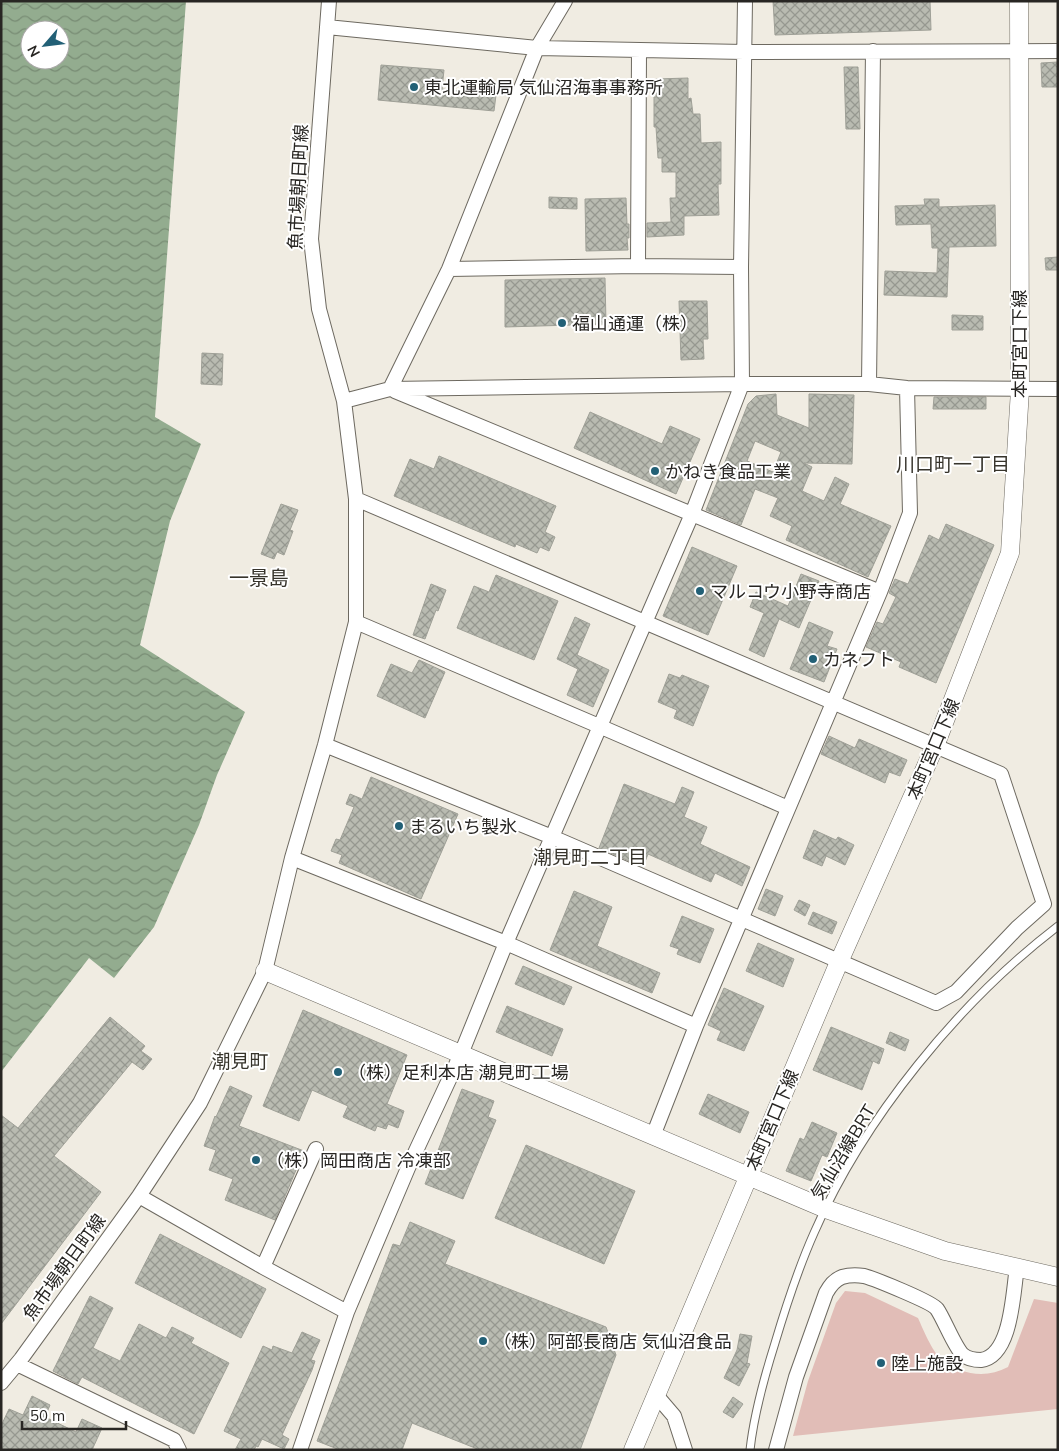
<svg xmlns="http://www.w3.org/2000/svg" width="1059" height="1451" font-family="Mulish,'Noto Sans JP',sans-serif">
<defs>
<pattern id="water-waves" width="16" height="10" patternUnits="userSpaceOnUse" patternTransform="scale(1.25)"><rect width="16" height="10" fill="#93ac8f"/><path d="M0 5q4-4 8 0t8 0" fill="none" stroke="#788c74"/></pattern>
<pattern id="building-cross-hatch" width="8" height="8" patternUnits="userSpaceOnUse" patternTransform="scale(1.25)"><rect width="8" height="8" fill="#b9bbb1"/><path d="M0 0l8 8M0 8l8-8" fill="none" stroke="#969890"/></pattern>
</defs>
<rect width="100%" height="100%" fill="#f0ece2"/>
<path fill="#e1bdb7" d="M845,1291l20,2 53,25c5,11 14,33 23,41 20,16 45,20 67,8l26,-68 24,4v106l-265,27 15,-55 28,-78z"/>
<path fill="url(#water-waves)" fill-rule="evenodd" d="M1,1h185l-31,416 46,27 -31,77 -30,124 105,67 -28,63 -18,50 -45,102 -40,51 -25,-20 -88,114zM30,30h30v30h-30z"/>
<path fill="url(#building-cross-hatch)" stroke="#9fa097" fill-rule="evenodd" d="M773,1h157l1,29 -156,5z
M1058,62v25h-16l-1,-24z
M381,65l63,5 -2,19 54,6 -2,16 -116,-11z
M844,67h14l2,62h-14z
M688,78v21l3,-1 2,16h7l1,29 20,-1v42h-3l1,31 -35,1v19l-37,2v-14l24,-1 -1,-24h6v-26h-14v-14h-4l-2,-31h-2v-30h2v-18z
M549,197l28,1v11l-28,-1z
M626,198l1,26h2v14h-2l1,12 -42,1 -1,-52z
M924,199h15v8l56,-2 1,41 -47,1 -2,50 -63,-2 1,-24 52,2 1,-25h-6l-1,-24 -35,1 -1,-19 30,-1z
M1058,257v13h-12l-1,-12z
M605,278l1,46 -101,3v-47z
M679,301h28l1,38h-5l1,20 -23,1z
M952,315l31,1v14h-31z
M202,353l21,1 -1,31 -21,-1z
M776,394l1,21 32,13v-34l45,1 -2,69 -48,-1 8,4 -10,24 22,10 11,-24 14,7 -9,20 51,22 -23,51 -82,-37 6,-14 -22,-10 8,-18 -23,-9 -14,36 -35,-15 42,-106 8,-8zM755,441l26,11 -8,20 -26,-11z
M934,397h52v12h-53z
M590,412l72,32 8,-18 30,13 -24,55 -102,-46z
M439,456l117,50 -11,26 10,5 -6,14 -9,-4 -3,6 -21,-9 -1,3 -121,-51 16,-37 24,10z
M281,504l17,6 -8,20 3,1 -9,24 -7,-3 -3,7 -13,-5z
M946,524l48,21 -58,138 -37,-16 2,-5 -35,-15 11,-25 6,2 13,-27 -7,-4 6,-14 13,5 21,-49 10,5z
M692,547l45,19 -29,69 -45,-19z
M801,574l18,7 -20,47 -20,-9 -15,38 -15,-7 15,-37 -14,-6 6,-15 32,14z
M496,575l62,26 -24,59 -77,-32 17,-42 15,6z
M431,584l15,6 -8,21 -2,-1 -11,29 -12,-4z
M575,617l15,7 -13,31 32,15 -16,37 -26,-12 11,-26 -21,-10z
M809,622l24,10 -6,14 10,3 -13,33 -34,-13z
M419,660l26,12 -20,46 -48,-22 14,-32 21,9z
M669,674l11,4 2,-3 27,11 -16,40 -19,-8 3,-8 -19,-8z
M829,736l26,12 4,-9 48,21 -7,16 -11,-4 -4,11 -64,-29z
M371,777l87,37 -37,85 -82,-36 3,-8 -11,-4 5,-12 4,1 14,-33 -8,-3 4,-10 12,5z
M624,784l51,20 7,-17 12,5 -10,25 23,10 -7,17 50,23 -8,19 -27,-13 -4,9 -63,-28 -5,13 -44,-19z
M814,830l22,10 2,-3 16,8 -9,20 -19,-9 -4,10 -19,-8z
M766,889l17,7 -8,20 -17,-7z
M574,891l38,16 -15,39 63,27 -8,20 -102,-43z
M799,900l11,5 -5,11 -11,-6z
M813,912l24,10 -5,12 -24,-10z
M682,916l32,13 -14,34 -23,-9 2,-5 -9,-3z
M758,943l36,16 -11,28 -37,-16z
M523,966l49,21 -8,18 -49,-21z
M724,988l40,18 -20,45 -27,-11 4,-9 -13,-6z
M507,1006l56,23 -11,27 -56,-24z
M303,1010l104,45 -20,49 17,7 -6,17 -10,-4 -2,5 -9,-3 -2,5 -32,-14 5,-11 -36,-16 -13,31 -36,-15z
M110,1017l35,29 -4,5 11,8 -9,11 -11,-8 -78,94 47,36 -100,132v-209l17,13z
M831,1027l53,22 -5,15 -6,-3 -11,29 -49,-20z
M890,1032l19,8 -4,11 -19,-8z
M230,1086l22,10 -13,30 65,25 -29,69 -50,-20 8,-21 -24,-9 7,-20 -12,-4 11,-30 1,1z
M462,1089l32,12 -6,16 8,3 -33,79 -38,-15z
M708,1094l41,18 -9,21 -41,-19z
M812,1122l25,11 -10,24 -5,-2 -11,26 -25,-10 14,-33 4,2z
M526,1145l109,46 -31,73 -109,-46z
M410,1222l45,19 -10,23 161,63 10,28 -36,95h-100l-68,-27 -10,27h-62l-23,-9 76,-197 7,2z
M160,1234l106,55 -25,49 -106,-55z
M90,1296l23,12 -20,40 27,13 19,-37 27,14 6,-11 22,11 -3,5 38,20 -35,71 -112,-57 -4,7 -25,-13z
M302,1332l18,8 -9,20 4,1 -3,9 -30,65 7,4 -5,10 -22,-10 -4,8 -2,-1 -2,4h-19l6,-11 -17,-8 39,-85 9,4 1,-4 19,7z
M740,1334l12,2 -5,27 3,1 -11,22 -15,-8 13,-28z
M32,1396l18,9 -5,12 31,15 6,-13 20,9 -10,22h-91v-24l8,-17 14,6z
M733,1397l10,7 -10,14 -10,-6z"/>
<g fill="none" stroke-linecap="round" stroke-linejoin="round">
<g stroke="#6d6960" stroke-width="9">
<path id="service" d="M750,1450c4,-36 14,-72 25,-107 11,-37 23,-74 39,-110 50,-115 145,-231 244,-307"/>
</g>
<g stroke="#6d6960" stroke-width="16">
<path id="minor" d="M329,1l-18,238 8,70 25,92
M327,27l210,21 207,4 314,-1
M638,266l1,-215
M449,269l189,-3 103,1
M869,384l4,-333
M390,389l352,-5h127l38,4 151,1
M395,391l485,201
M356,622l243,104 189,82
M325,745l227,92 384,166 20,-11 61,-64 27,-24 -43,-130 -645,-275
M292,858l214,85 190,83
M653,1136l43,-110 184,-434 30,-79 -3,-125
M139,1196l124,71 84,45
M263,1267l53,-118
M17,1364l157,76 5,10
M1,1383l20,-24 118,-163 61,-93 65,-132 27,-113 33,-113 31,-123v-123l-12,-98 46,-12 59,-120 88,-221 28,-47
M656,1395l18,21 11,34
M300,1450l47,-138 61,-144 53,-114 45,-111 186,-429 50,-130 -1,-117 4,-266
M776,1450l20,-73 30,-84c4,-7 8,-13 16,-16 7,-2 15,-2 22,-1 11,3 68,26 73,33 7,10 18,39 26,46 5,4 12,5 18,5 31,-4 32,-69 36,-93"/>
</g>
<g stroke="#6d6960" stroke-width="19">
<path id="tertiary" d="M265,971l561,238 119,42 113,26
M633,1450l206,-488 96,-216 75,-193 10,-163 -1,-389"/>
</g>
<use href="#service" stroke="#fff" stroke-width="7"/>
<use href="#minor" stroke="#fff" stroke-width="14"/>
<use href="#tertiary" stroke="#fff" stroke-width="18"/>
</g>
<g fill="#226076" stroke="#fff" stroke-width="2">
<circle cx="414" cy="87" r="5"/>
<circle cx="562" cy="323" r="5"/>
<circle cx="655" cy="471" r="5"/>
<circle cx="700" cy="591" r="5"/>
<circle cx="813" cy="659" r="5"/>
<circle cx="399" cy="826" r="5"/>
<circle cx="338" cy="1072" r="5"/>
<circle cx="256" cy="1160" r="5"/>
<circle cx="483" cy="1341" r="5"/>
<circle cx="881" cy="1363" r="5"/>
</g>
<g text-anchor="middle" dominant-baseline="central" stroke-width="4" stroke-linejoin="round" paint-order="stroke">
<g font-size="18" fill="#282623" stroke="#fff" text-anchor="start">
<text x="424" y="87">東北運輸局 気仙沼海事事務所</text>
<text x="572" y="323">福山通運（株）</text>
<text x="665" y="471">かねき食品工業</text>
<text x="710" y="591">マルコウ小野寺商店</text>
<text x="823" y="659">カネフト</text>
<text x="409" y="826">まるいち製氷</text>
<text x="348" y="1072">（株）足利本店 潮見町工場</text>
<text x="266" y="1160">（株）岡田商店 冷凍部</text>
<text x="493" y="1341">（株）阿部長商店 気仙沼食品</text>
<text x="891" y="1363">陸上施設</text>
</g>
<g font-size="18" fill="#282623" stroke="#fff">
<text transform="translate(298 187) rotate(-87)">魚市場朝日町線</text>
<text transform="translate(1019 344) rotate(-90)">本町宮口下線</text>
<text transform="translate(933 749) rotate(-67)">本町宮口下線</text>
<text transform="translate(772 1120) rotate(-67)">本町宮口下線</text>
<text transform="translate(843 1152) rotate(-59)">気仙沼線BRT</text>
<text transform="translate(64 1267) rotate(-54)">魚市場朝日町線</text>
</g>
<g font-size="19" fill="#37342c" stroke="#fff">
<text x="953" y="464">川口町一丁目</text>
<text x="590" y="857">潮見町二丁目</text>
<text x="240" y="1061">潮見町</text>
</g>
<g font-size="20" fill="#37342c" stroke="#fff">
<text x="259" y="577">一景島</text>
</g>
</g>
<rect width="1059" height="1451" fill="none" stroke="#282623" stroke-width="5"/>
<g transform="translate(45 45) rotate(242)"><circle r="24" fill="#ffffff" stroke="#a9a8a7"/>
<path d="M0-4L9 19L0 12L-9 19Z" fill="#226076"/>
<text y="-8" font-size="14" font-weight="bold" text-anchor="middle" fill="#282623">N</text>
</g>
<path d="M22 1421v8h104v-8" fill="none" stroke="#282623" stroke-width="2.5"/>
<text x="30" y="1421" font-size="15" fill="#282623" stroke="#ffffff" stroke-width="4" paint-order="stroke">50 m</text>
</svg>
